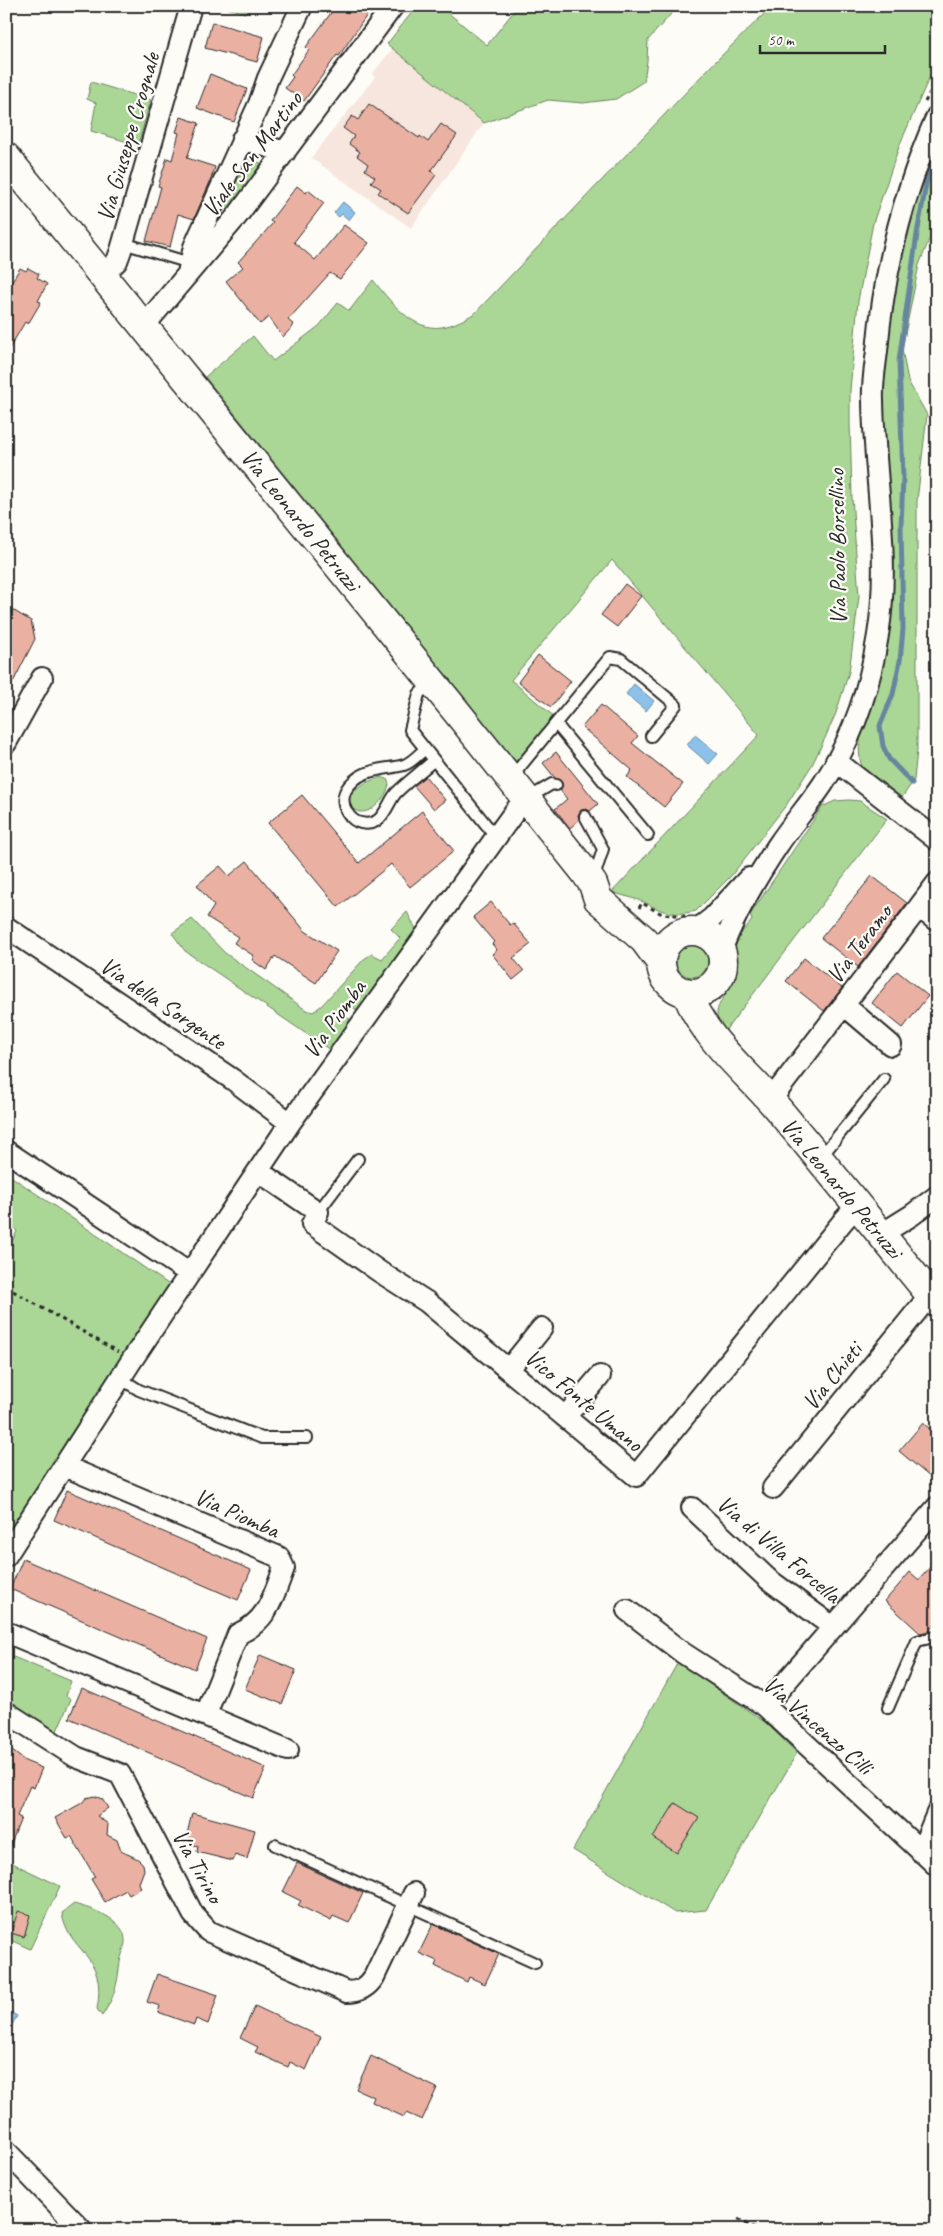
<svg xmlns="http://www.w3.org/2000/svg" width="943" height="2236" font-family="Caveat,sans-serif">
<rect width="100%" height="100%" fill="#fdfcf7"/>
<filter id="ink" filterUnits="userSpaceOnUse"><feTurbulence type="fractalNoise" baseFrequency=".02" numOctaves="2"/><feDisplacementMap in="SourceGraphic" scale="10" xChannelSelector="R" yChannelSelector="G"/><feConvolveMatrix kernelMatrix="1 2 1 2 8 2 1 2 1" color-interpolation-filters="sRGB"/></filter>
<g filter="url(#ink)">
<path fill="#f7e6de" d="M393,48l91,75 -73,105 -100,-70 64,-81 -3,-3z"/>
<path fill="#abd796" stroke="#6b8160" d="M220,6h27l-2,7z
M417,6h23l47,39 31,-39h160l-30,34 -1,21 -3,20 -28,18 -33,4 -35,-3 -64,23 -97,-79z
M772,6h165v54l-37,84 -27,79 -15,78 -8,89v32l2,75 7,100 -10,75 -13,41 -11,25 -13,27 -25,39 -56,72 -35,35c-21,5 -32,2 -50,-8 -10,-5 -24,-7 -34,-11l147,-157 -147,-175 -101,120 46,39 -39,45 -313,-387 48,-41 20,25 46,-35 19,-23 11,8 24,-31c17,21 40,52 69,47 12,-2 23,-8 33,-14l235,-246z
M91,82l60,18 -13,45 -47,-14 5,-28 -9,-4z
M937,133v87l-18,45 -17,84 6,32 19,34 -10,86v249l-3,30 -17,25c-9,-8 -22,-17 -29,-27 -16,-21 -6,-49 0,-71l13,-291 7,-100 31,-140z
M249,160l16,4 -35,46 -6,-4 18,-41z
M381,777l6,2 2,5c-3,18 -28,41 -41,19 1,-15 21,-22 33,-26z
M849,800l11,1 27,18 -162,212c-20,-22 3,-33 9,-53 2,-10 -2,-19 -1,-28 1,-10 13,-22 19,-30l-2,-5 72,-108 13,-6z
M407,912l10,19 -59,80 -7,-5 -7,9 8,6 -22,29 -145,-99 -13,-18 20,-14 33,34 81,57 7,2 9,-7 42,-46 8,-5 10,5 18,-21 -9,-9z
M676 961a16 16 0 1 1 32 0a16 16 0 1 1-32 0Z
M6,1173l165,113 -165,252v-284l11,-23 -11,-11z
M6,1654l65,27 -5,15 5,3 -15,34 -50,-34z
M678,1662l88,61 31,30 -91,157 -31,3 -102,-63z
M6,1860l54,26 -30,63 -24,-11z
M74,1904c18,5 53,15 51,39 -1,7 -4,13 -5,19 -3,24 -5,34 -18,54l-5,-7c11,-56 -30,-57 -35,-96z"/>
<path fill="#8cc2ea" stroke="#65869e" d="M343,202l12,10 -6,8 -7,-6 -3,3 -5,-4z
M634,684l20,17 -8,10 -20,-17z
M695,735l23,19 -9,10 -22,-19z
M6,2010l11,6 -5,9 -6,-2z"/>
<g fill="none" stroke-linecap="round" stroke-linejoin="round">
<path stroke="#65869e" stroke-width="5" d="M912,783l-23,-24 -6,-13 -3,-20 13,-32 7,-33 3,-32 -2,-103 2,-48 -4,-117 18,-127 11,-61 9,-16"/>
</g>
<path fill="#eab1a3" stroke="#2b2b2b" d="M336,6h37l-34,50 -2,-1 -33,46 -19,-13 8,-11 -2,-2 18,-25 -3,-3z
M212,22l52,15 -7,25 -52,-14z
M210,74l37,15 -13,33 -37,-14z
M369,104l50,34 1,-2 8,6 13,-18 16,11 -26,36 5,4 -28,38 -30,-20 3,-4 -10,-7 4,-5 -10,-7 3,-6 -11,-8 3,-4 -11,-8 5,-8 -11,-8 9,-12 6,4z
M181,117l18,6 -12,35 28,9 -5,15 -16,37 -16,-5 -8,33 -24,-6 15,-54 -3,-1 9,-28 5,2 7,-27 -3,-1z
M297,186l9,7 2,-3 16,13 -30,39 21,18 29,-35 25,18 -29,36 -10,-6 -42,47 6,5 -11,12 -14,-20 -9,7 -34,-43 17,-14 -5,-5 35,-39 -3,-2z
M20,268l6,3 2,-3 11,6 -2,4 10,6 -9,17 3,1 -13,22 -3,-2 -19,32v-63z
M625,584l16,12 -24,31 -16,-12z
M6,606l25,15 4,18 -29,57z
M538,655l33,26 -20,26 -33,-25z
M601,705l37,31 -6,7 51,41 -19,23 -37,-30 5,-7 -50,-43z
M556,752l42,52 -8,7 -4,-2 -5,1 -3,5 1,5 -9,8 -15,-19 12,-10 -7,-9 2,-7 -7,-5 -12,-15z
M425,776l20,24 -11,9 -20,-23z
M302,795l57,68 63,-52 32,40 -44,36 -19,-23 -53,43 -70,-84z
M247,861l58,70 32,20 -21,32 -41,-27 -9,14 -14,-10 2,-4 -20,-13 4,-6 -31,-20 7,-11 -17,-21 23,-19 9,10z
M872,876l35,27 -49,64 -37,-29z
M491,902l19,23 3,-2 18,21 -18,14 11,13 -11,9 -21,-26 5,-4 -5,-6 2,-2 -21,-25z
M804,958l38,30 -18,23 -38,-30z
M897,971l31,25 -25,32 -31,-25z
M923,1423l14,12v37l-6,6 -32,-27z
M67,1490l184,80 -13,30 -184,-80z
M23,1559l184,80 -12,30 -185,-80z
M937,1559v63l-8,9 -9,2 -35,-32 25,-29 9,8z
M260,1655l36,15 -14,34 -37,-15z
M82,1688l184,80 -13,30 -184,-80z
M6,1746l19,15 17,7 -8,20 -4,-2 -13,30 4,2 -14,36z
M94,1796l8,3 6,9 -11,8 11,8 -1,11 10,5 4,11 17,8 5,5 1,6 -5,13 2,5 -12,7 -3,-5 -21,12 -14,-23 4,-2 -24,-41 -4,2 -12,-20 27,-15 4,-5z
M675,1803l24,15 -22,35 -24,-15z
M192,1813l63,17 -8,29 -12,-4 -2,6 -36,-9 1,-6 -13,-3z
M297,1863l66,30 -14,30 -16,-7 -2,5 -33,-16 3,-4 -18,-9z
M18,1911l12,4 -6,22 -13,-4z
M433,1924l66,30 -14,30 -16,-7 -2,5 -32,-16 2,-5 -18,-8z
M157,1974l61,21 -10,29 -12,-5 -2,6 -36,-13 2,-6 -13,-4z
M255,2006l66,31 -15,33 -16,-8 -2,5 -33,-15 3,-5 -18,-9z
M371,2056l66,32 -15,32 -16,-7 -2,4 -32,-15 2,-5 -18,-8z"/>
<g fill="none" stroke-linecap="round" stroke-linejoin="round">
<g stroke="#2b2b2b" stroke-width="14">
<path id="lane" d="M123,243l67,20
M431,682l-12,12 -9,36 86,107
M556,724l92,111
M425,749c-6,5 -14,14 -21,16 -10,3 -21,3 -31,6 -17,4 -38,21 -26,41 3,5 8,10 14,11 22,5 25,-18 35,-30 12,-12 26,-22 38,-33
M511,778l99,-121 11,2 55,46 -25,31
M527,799l25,-15 4,1
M585,816l18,33 -7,22 -5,4
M821,1157l63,-78
M318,1212l40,-53
M120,1378l19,12 123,48h45
M888,1708l29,-67 17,-4 3,2
M275,1845l260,118"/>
</g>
<g stroke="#2b2b2b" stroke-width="24">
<path id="street" d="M242,139l43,13
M188,273l6,-26 65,-143 9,-26 34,-72
M102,276l15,-15 4,-11 70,-244
M143,327l94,-111 156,-210
M6,743l36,-65
M836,761l101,79
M919,907l18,-24
M6,927l226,152 58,44
M695,931l17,-13 37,-40
M721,951c14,-37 35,-73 57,-106 14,-21 31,-40 45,-61 29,-44 47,-97 55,-149 13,-77 -4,-157 -5,-235 -1,-16 2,-32 4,-49 7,-81 27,-161 60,-235
M844,1005l47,40
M770,1101l149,-194 18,14
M6,1151l183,122
M258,1171l60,41 -6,12 68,48 47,30 209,174 208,-256 13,-14
M880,1235l32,-20 25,-19
M509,1369l33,-41
M565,1417l35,-41
M64,1466l215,91 5,11c-11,29 -16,53 -46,66l-32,80
M773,1488l157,-193
M692,1508l76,71 65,48
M6,1556l126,-196 158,-237 225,-312 11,-12
M627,1610l56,43 82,53 172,160
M6,1632l282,118
M765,1706l172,-199
M6,1712l70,45 44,17 73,140 15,17 139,61c12,0 20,-4 27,-15l40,-84
M921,1852l16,-39
M6,2151l76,79"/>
</g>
<g stroke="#2b2b2b" stroke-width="31">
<path id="secondary" d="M6,157l450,554 128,160 9,13 5,15 46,41 17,23
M661 962a31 31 0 1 1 62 0a31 31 0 1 1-62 0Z
M686,992c19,47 53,73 86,110 56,66 110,134 165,201"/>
</g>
<path stroke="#2b2b2b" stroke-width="3" stroke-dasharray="4 4" stroke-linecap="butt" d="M925,102l12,-24
M639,908l3,-5 20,11 23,2
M6,1287l112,65
M738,2219l19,11"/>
<use href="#lane" stroke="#fdfcf7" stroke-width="10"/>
<use href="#street" stroke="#fdfcf7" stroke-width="20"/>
<use href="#secondary" stroke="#fdfcf7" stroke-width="28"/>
</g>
</g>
<g text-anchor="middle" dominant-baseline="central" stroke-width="4.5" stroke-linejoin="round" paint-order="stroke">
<g font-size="24" fill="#2b2b2b" stroke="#fdfcf7">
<text transform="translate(128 137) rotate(-74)">Via Giuseppe Crognale</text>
<text transform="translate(252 154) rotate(-53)">Viale San Martino</text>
<text transform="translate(301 520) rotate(51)">Via Leonardo Petruzzi</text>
<text transform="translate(837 547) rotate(-91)">Via Paolo Borsellino</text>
<text transform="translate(859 944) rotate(-53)">Via Teramo</text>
<text transform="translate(163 1003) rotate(34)">Via della Sorgente</text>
<text transform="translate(334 1019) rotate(-54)">Via Piomba</text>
<text transform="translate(842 1188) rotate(50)">Via Leonardo Petruzzi</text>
<text transform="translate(832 1376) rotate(-51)">Via Chieti</text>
<text transform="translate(584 1400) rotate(40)">Vico Fonte Umano</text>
<text transform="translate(237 1513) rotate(24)">Via Piomba</text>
<text transform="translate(779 1549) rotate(40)">Via di Villa Forcella</text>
<text transform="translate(818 1725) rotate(41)">Via Vincenzo Cilli</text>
<text transform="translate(198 1866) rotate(61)">Via Tirino</text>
</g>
</g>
<rect width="943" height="2236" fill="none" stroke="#fdfcf7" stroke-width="25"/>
<rect x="12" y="12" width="918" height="2211" fill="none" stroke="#2b2b2b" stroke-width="2" filter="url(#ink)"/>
<path d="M760 45v8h125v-8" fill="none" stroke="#2b2b2b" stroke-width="2.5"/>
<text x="768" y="45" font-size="15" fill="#2b2b2b" stroke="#fdfcf7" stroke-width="4" paint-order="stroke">50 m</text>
</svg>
